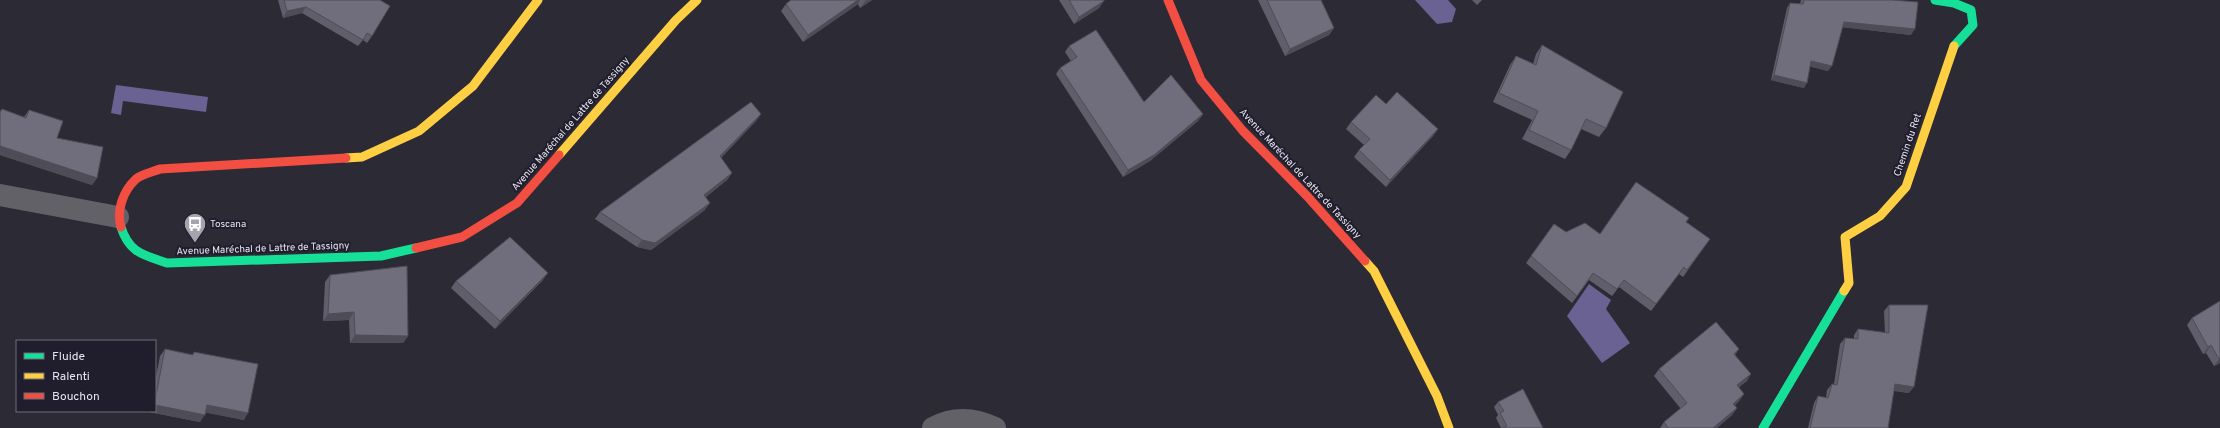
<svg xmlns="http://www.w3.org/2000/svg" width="2220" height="428" font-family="Overpass,sans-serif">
<rect width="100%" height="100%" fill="#2c2a34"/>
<path fill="#696292" d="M1415,0h33l8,9 -4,13 -15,2z
M116,85l92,12 -2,15 -83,-11 -2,14 -10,-2z
M1589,284l22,16 -5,9 24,34 -28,20 -35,-47z"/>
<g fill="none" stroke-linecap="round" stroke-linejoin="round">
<path stroke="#626167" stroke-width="22" d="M0,195l118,22
M933,428c20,-11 41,-10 62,0"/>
<path stroke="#16e098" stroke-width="9" d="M1935,0l19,3 17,7 2,15 -19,21
M121,227c8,26 23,28 46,36l214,-7 35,-8
M1763,428l81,-137"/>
<path stroke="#ffcf43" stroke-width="9" d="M559,155l117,-135 21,-20
M346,158l16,-1 57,-26 54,-45 65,-86
M1365,261l9,10 63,125 12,32
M1844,291l5,-8 -4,-46 35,-21 26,-29 48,-141"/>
<path stroke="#f24e42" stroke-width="9" d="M1168,0l33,80 42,51 64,65 58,65
M121,227c-5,-16 2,-36 15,-48 6,-5 17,-7 24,-10l186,-11
M416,248l46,-11 55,-34 42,-48"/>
</g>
<path fill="#605e6b" d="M278,0h102l-8,36 -5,7 -4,-3 -5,6 -56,-33 -19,5z
M791,0h81l-12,8 -2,-4 -55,38 -22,-31 5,-7z
M1059,0h45l-5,8 -25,16z
M1258,0h63l13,28 -5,7 -44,21z
M1472,0h10l-5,5z
M1801,0h91l19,35 -69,-8 -14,44 -18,-5 -6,22 -33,-8 16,-72 3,-5 10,1z
M1542,45l64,83 -7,9 -18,-8 -10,21 -6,9 -43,-20 10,-19 -39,-18 17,-37 6,-9 17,8 3,-10z
M1069,46l75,56 59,12 -5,7 -48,40 -27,16 -67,-103 4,-6 11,-7 -6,-9z
M1386,104l52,25 -5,7 -47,51 -32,-30 5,-7 5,-5 -18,-16 5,-7z
M2,109l22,8 5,-7 68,68 -5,7 -92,-30v-44z
M761,114l-5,7 -35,37 11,15 -5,7 -21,17 -1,13 -54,40 -14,-3 -42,-28 5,-7z
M1686,222l24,17 -27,38 -4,-3 -28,37 -32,-24 -7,9 -23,-16 -17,23 -46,-40 28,-39 12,8 34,2z
M330,275l78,61 -5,7h-53l-1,-23 -26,1 2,-39z
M543,280l-48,49 -44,-41 5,-7z
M2220,301v62l-6,3 -8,-13 -3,1 -16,-29 5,-7z
M1889,305l20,88 -15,-2 -6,37h-80l6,-25 4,-7 8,2 1,-8 5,-6h2l6,-40 5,-6 9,1v-4l4,-6 27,4 -1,-22z
M165,349l27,6 2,-3 50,68 -39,-8 -5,10 -51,-10v-1h6v-29l5,-26z
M1739,349l-4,6 12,26 -8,6 5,7 -5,7 -4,4 2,3 -5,7 -15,13h-57l4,-6 17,-13 -27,-33 5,-7z
M1498,402l45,26h-42l-5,-10 2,-3 -4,-8z"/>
<path fill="#4e4c57" d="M858,0h2l-2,4 -55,38 5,-7z
M867,0h5l-12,8 5,-7z
M1104,1l-5,7 -25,16 5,-7z
M306,7l-4,6 -19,5 4,-7z
M1844,22l71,7 -4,6 -71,-8z
M1334,28l-5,7 -44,21 5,-7z
M1811,61l21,5 -4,5 -21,-5z
M1774,75l33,8 -3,5 -33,-8z
M761,114l-5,7 -41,42 5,-7z
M1203,114l-5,7 -48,40 -27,16 5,-7z
M1438,129l-5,7 -47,51 4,-7z
M0,146l97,32 -5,7 -92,-30z
M732,173l-5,7 -28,22 5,-7z
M710,203l-5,7 -54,40 -14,-3 5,-7z
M548,273l-5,7 -48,49 5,-8z
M354,312l-5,8 -26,1 5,-7z
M355,335l53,1 -5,7h-53z
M2211,345l-5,8 -3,1 5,-7z
M2220,358v5l-6,3 5,-7z
M1751,374l-4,7 -15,11 5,-7z
M1895,384l19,3 -5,6 -18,-3z
M1744,394l-5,7 -10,10 4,-7z
M155,405l50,10 -5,7 -51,-10 1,-1h5z
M207,405l41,8 -4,7 -42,-8z
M1737,408l-5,7 -15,13h-4z"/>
<path fill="#706d7c" stroke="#4e4c57" d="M284,0h96l10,6 -18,30 -5,-3 -4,7 -57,-33 -19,4z
M791,0h67l-50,35 -22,-31z
M1069,0h35v1l-25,16z
M1267,0h54l13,28 -44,21z
M1804,0h88l26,2 -3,27 -71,-7 -12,44 -21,-5 -4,22 -33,-8 16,-72 13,1z
M1096,30l48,72 27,-27 32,39 -49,41 -26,15 -68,-102 17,-11 -8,-11z
M1542,45l81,47 -17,36 -20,-9 -15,31 -42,-20 9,-19 -39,-18 17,-37 20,9z
M1397,92l41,37 -48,51 -31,-30 11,-11 -19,-17 25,-27 10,9z
M751,102l10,12 -41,42 12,17 -28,22 6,8 -55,40 -13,-3 -42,-28z
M2,109l24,9 3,-8 34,11 -6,17 46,9 -6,31 -97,-32v-33z
M1636,182l53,36 -3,4 24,17 -23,31 -3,-3 -28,37 -32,-24 -7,9 -24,-16 -16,23 -46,-40 23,-32 12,8 19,-9 15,11z
M510,237l38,36 -48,48 -44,-40z
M407,266l1,70 -53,-1 -1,-23 -26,2 2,-39z
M2220,301v57l-1,1 -8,-14 -3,2 -16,-29z
M1889,305h39l-14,82 -19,-3 -7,44h-78l8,-32 10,2 4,-14 5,1 8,-47 13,1v-10l31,4z
M1716,322l23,27 -5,5 17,20 -14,11 7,9 -11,10 4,4 -24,20h-45l-4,-6 23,-19 -28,-34z
M165,349l28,6 1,-3 64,12 -10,49 -41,-8 -2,10 -50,-10v-5z
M1523,389l20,39h-40l4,-2 -7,-13 4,-2 -6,-9z"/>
<defs>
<g id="bus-pin" transform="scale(1.15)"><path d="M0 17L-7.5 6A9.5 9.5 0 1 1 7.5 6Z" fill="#a5a4ae" stroke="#201d2d"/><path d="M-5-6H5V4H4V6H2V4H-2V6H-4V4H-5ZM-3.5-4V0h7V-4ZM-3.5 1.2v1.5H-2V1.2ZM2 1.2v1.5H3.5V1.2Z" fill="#fff"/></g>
</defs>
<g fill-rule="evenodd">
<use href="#bus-pin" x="195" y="224"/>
</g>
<g text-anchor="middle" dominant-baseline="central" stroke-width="4" stroke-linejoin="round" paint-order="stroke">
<g font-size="10" fill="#e6e5f0" stroke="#201d2d">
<text transform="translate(571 124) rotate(-49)">Avenue Maréchal de Lattre de Tassigny</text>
<text transform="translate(1908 145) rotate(-71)">Chemin du Ret</text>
<text transform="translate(1300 174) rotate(47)">Avenue Maréchal de Lattre de Tassigny</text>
<text transform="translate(263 249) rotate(-2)">Avenue Maréchal de Lattre de Tassigny</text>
</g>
<g font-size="10" fill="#e6e5f0" stroke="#201d2d" text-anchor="start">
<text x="210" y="224">Toscana</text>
</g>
</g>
<rect x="16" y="340" width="140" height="72" fill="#201d2d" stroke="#6f6d7b"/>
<rect x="24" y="353" width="20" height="6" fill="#16e098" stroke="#6f6d7b"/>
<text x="52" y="360" font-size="12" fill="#e6e5f0">Fluide</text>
<rect x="24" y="373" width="20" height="6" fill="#ffcf43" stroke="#6f6d7b"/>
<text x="52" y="380" font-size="12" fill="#e6e5f0">Ralenti</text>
<rect x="24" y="393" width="20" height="6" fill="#f24e42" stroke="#6f6d7b"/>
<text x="52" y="400" font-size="12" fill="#e6e5f0">Bouchon</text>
</svg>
